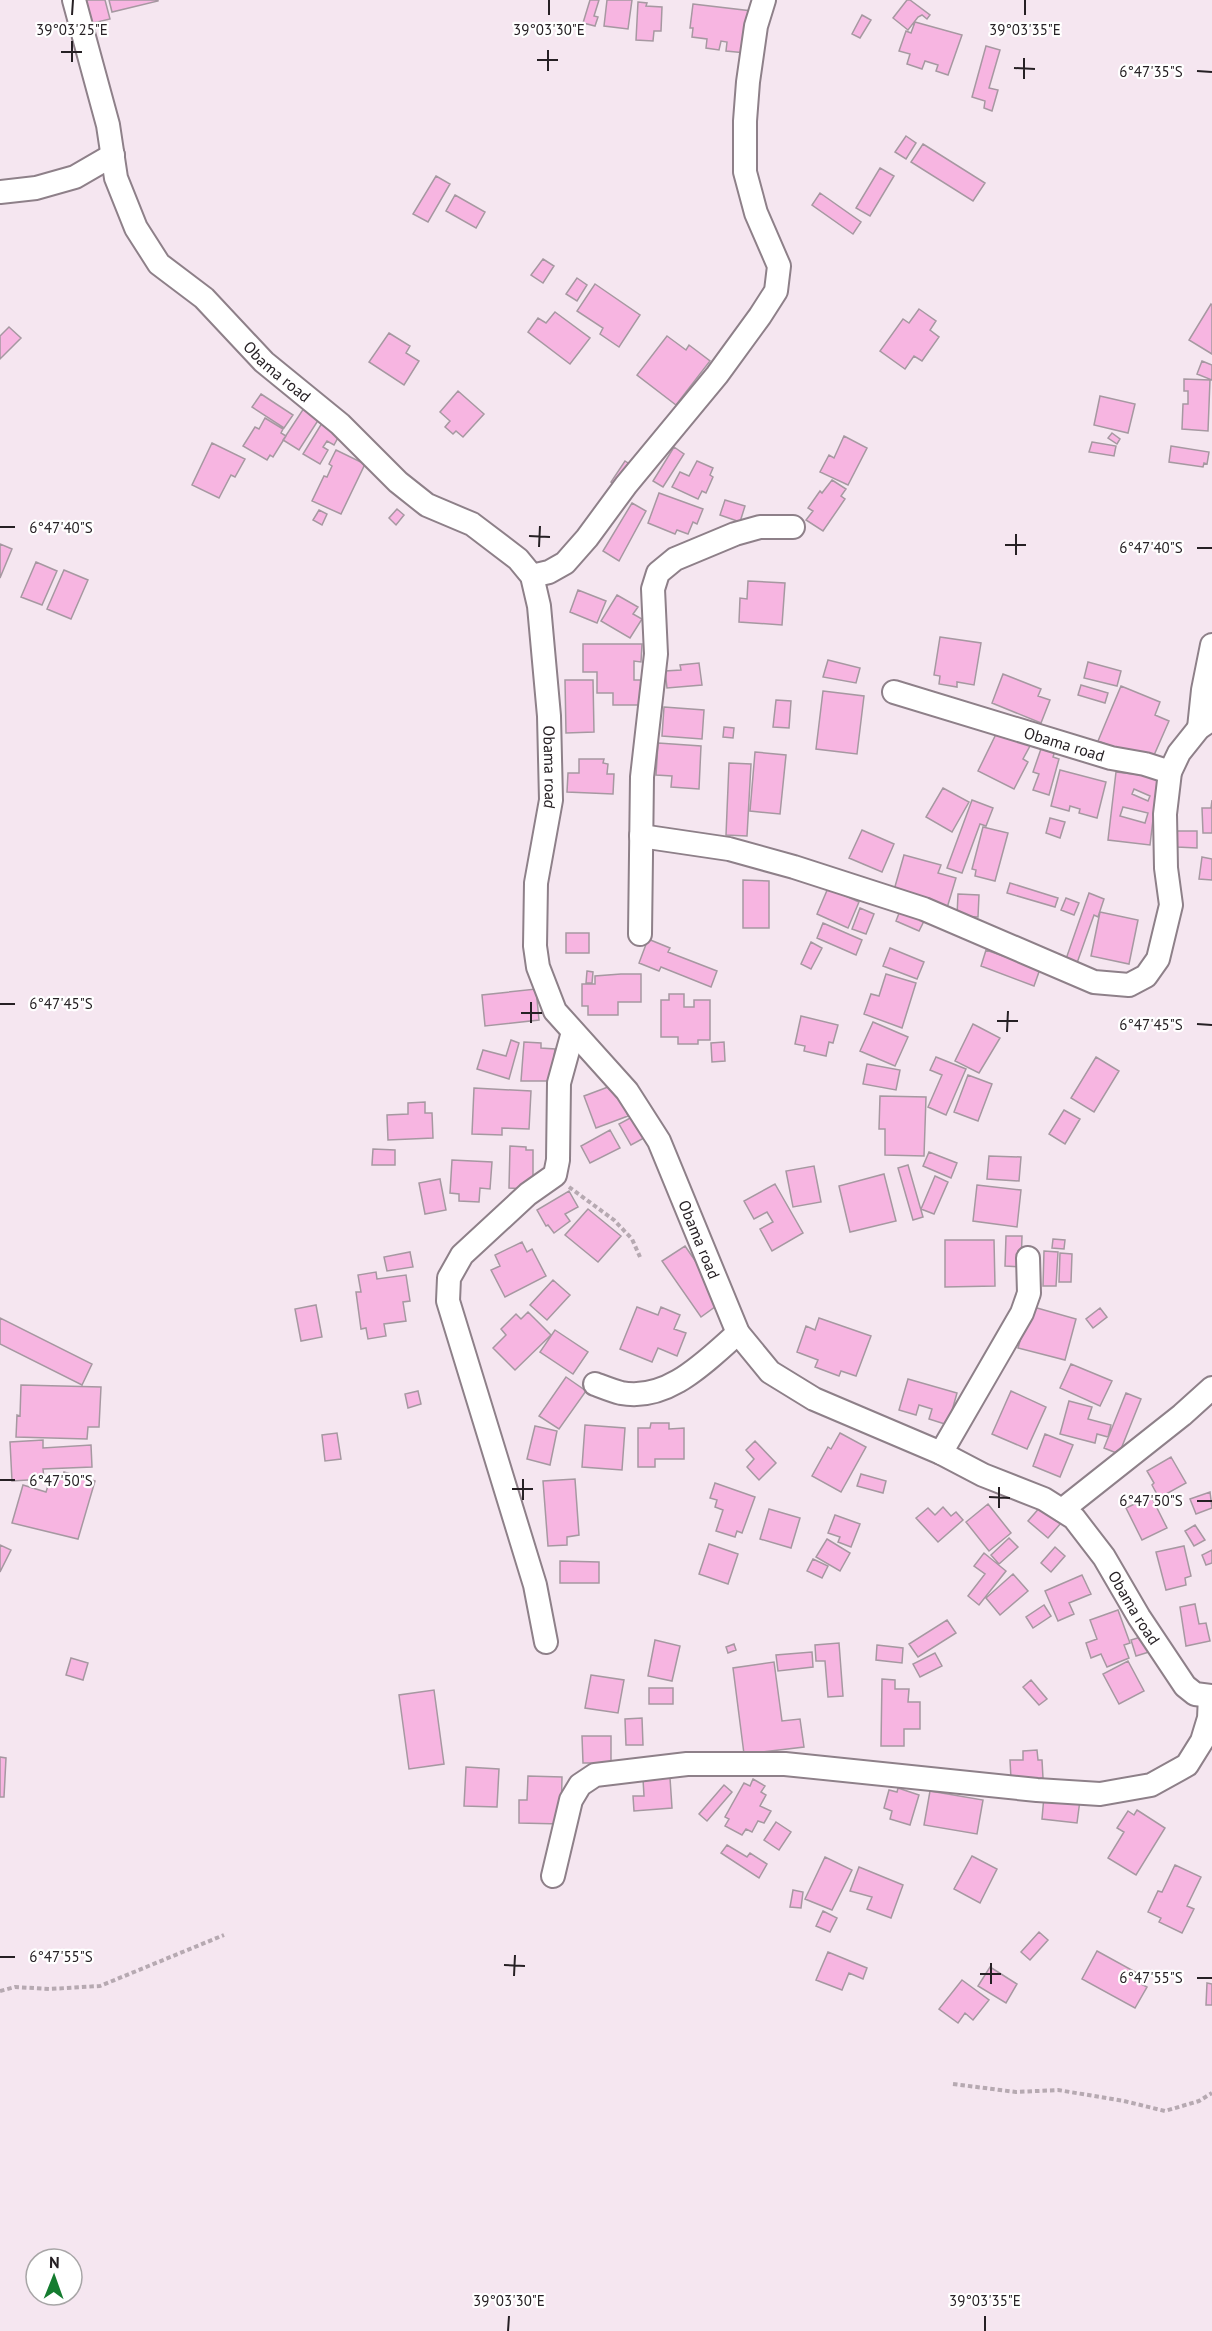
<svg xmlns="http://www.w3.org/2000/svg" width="1212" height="2331" font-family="'PT Sans',sans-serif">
<rect width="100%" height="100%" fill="#f5e6f0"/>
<path fill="#f7b5e1" stroke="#a698a1" stroke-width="1.5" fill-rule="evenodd" d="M79,0h26l5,19 -25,6z
M109,0h49v1l-46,11z
M590,0h9l-5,16 4,1 -3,9 -12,-3z
M607,0h25l-4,29 -24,-3z
M907,0h3l20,15 -3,4 -5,-4 -4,2 -10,13 -15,-12z
M638,2l9,1 -1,3 16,1 -1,24h-7l-1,10 -17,-1z
M693,4l59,7 -6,42 -20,-2 1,-9 -6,-1 -2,9 -13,-2 1,-9 -15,-2 1,-9h-3z
M862,15l9,5 -11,18 -8,-4z
M915,22l47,13 -14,40 -12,-4 2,-6 -13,-4 -3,8 -15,-5 3,-10 -11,-3 7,-20 5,2z
M986,46l14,4 -11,38 9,2 -6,21 -8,-3 1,-7 -13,-4z
M906,136l10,7 -10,16 -11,-7z
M923,144l62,39 -12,18 -62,-39z
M880,168l14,8 -24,40 -14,-8z
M436,176l14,8 -22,38 -15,-8z
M820,193l41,29 -8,12 -41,-29z
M455,195l30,17 -9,16 -30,-17z
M543,259l11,7 -11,17 -12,-8z
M577,278l10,7 -10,16 -11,-7z
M595,284l45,31 -21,32 -19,-13 3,-6 -26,-17z
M1211,304l1,1v49l-23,-14z
M919,309l17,12 -6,9 9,7 -17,24 -8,-5 -9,13 -25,-18 23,-32 6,4z
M555,312l35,26 -20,26 -42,-32 10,-14 8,5z
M9,327l12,11 -21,21v-23z
M389,333l21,13 -4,7 13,8 -15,24 -35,-23z
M667,336l19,14 3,-5 21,16 -34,44 -39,-30z
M1202,361l10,4v15l-15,-6z
M1184,379l26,1 -2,51 -26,-2 1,-25h5v-13h-4z
M458,391l26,23 -21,23 -7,-6 -3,3 -8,-7 5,-6 -10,-9z
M261,394l32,21 -9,13 -32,-21z
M1100,396l35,8 -7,29 -34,-8z
M304,408l15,11 -20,31 -16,-10z
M265,418l18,11 -2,4 5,3 -13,21 -3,-2 -3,5 -24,-14 12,-19 4,2z
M322,423l18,11 -6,11 -7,-4 -4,6 5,3 -8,14 -17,-10z
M1112,433l8,6 -3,5 -9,-6z
M844,436l23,12 -19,37 -28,-13 9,-17 5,3z
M1092,442l24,4 -2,10 -25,-4z
M212,443l33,16 -10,18 -4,-2 -12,23 -27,-13z
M1171,446l38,6 -2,12 -3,-1 -1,4 -34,-5z
M674,447l10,7 -21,33 -10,-6z
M336,450l29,14 -24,50 -29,-13 12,-25 3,1 5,-11 -3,-2z
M625,461l9,6 -14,21 -9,-6z
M697,461l16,7 -3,7 3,2 -7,16 -4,-2 -4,8 -26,-12 8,-15 9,4z
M832,480l14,9 -5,7 4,3 -22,32 -17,-11 7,-9 -5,-3 12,-17 2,2z
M659,493l44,16 -6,15 -4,-2 -5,12 -11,-4 -2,4 -27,-11z
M725,500l20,6 -5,16 -20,-7z
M632,503l14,8 -27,50 -16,-10z
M397,509l7,6 -8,10 -7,-7z
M319,510l8,4 -5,11 -9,-5z
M0,544l12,5 -12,29z
M36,562l21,9 -15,34 -21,-8z
M64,570l24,10 -17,39 -24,-10z
M748,581l37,2 -3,42 -43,-3 1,-24 7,1z
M578,590l28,11 -9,22 -27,-11z
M617,595l21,12 -5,7 9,5 -12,19 -29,-17z
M940,637l41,6 -7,42 -17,-3v5l-18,-3 1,-8 -6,-1z
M583,644h59l-1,18 -7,-1v19h7v25h-28v-12h-16v-21h-14z
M828,660l32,8 -4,15 -33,-6z
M1088,662l33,9 -4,15 -33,-8z
M699,663l3,22 -35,3 -2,-17 16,-1 -1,-5z
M1003,674l38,15 -3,7 12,4 -9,23 -49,-20z
M565,680h28l1,52 -28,1z
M1081,685l27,8 -3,10 -27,-8z
M1121,686l39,16 -5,13 14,6 -18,41 -53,-21z
M823,691l41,5 -7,58 -41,-5z
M776,700l15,1 -2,27 -16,-1z
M664,707l40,3 -2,29 -40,-3z
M724,727l10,1 -1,10 -10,-1z
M999,728l32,16 -8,15 5,3 -14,27 -36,-18z
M658,743l43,3 -2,43 -28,-2 1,-11 -16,-1z
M1042,746l13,5 -2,6 6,2 -10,36 -16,-5 6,-16 -6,-2z
M755,752l31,3 -6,59 -30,-3z
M579,759h25l-1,4 5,1 -1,10h7l-1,20 -46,-2 1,-19h11z
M729,763l22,1 -4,72 -21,-1z
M1060,770l46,12 -9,36 -18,-5 1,-4 -10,-3 -1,5 -18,-5z
M1116,772l42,5 -8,68 -42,-5zM1134,789l16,7 -2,5 -16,-7zM1123,807l25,6 -3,10 -25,-7z
M943,788l26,14 -17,30 -26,-15z
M972,800l21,8 -7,18 -6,-2 -18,49 -15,-5z
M1212,800v33h-9l-1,-25h9z
M1050,818l15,4 -5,16 -14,-5z
M983,827l25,6 -13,48 -20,-5 1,-6 -4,-1z
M862,830l32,14 -12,28 -33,-14z
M1177,831h20v17l-20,-1z
M904,855l37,10 -3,8 18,5 -9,30 -53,-18z
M1202,857l10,2v21l-13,-1z
M743,880l26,1v47h-26z
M1010,883l48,15 -3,9 -48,-14z
M828,888l31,14 -11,26 -31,-14z
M1089,893l15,6 -6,18 -4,-2 -17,48 -11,-4z
M958,894l21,1 -1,22 -21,-1z
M1066,898l13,5 -5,12 -13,-5z
M860,908l14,6 -8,20 -14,-5z
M901,908l24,11 -6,12 -23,-10z
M1100,912l38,8 -9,44 -38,-8z
M823,923l39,17 -6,15 -39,-17z
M566,933h23v20h-23z
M648,939l22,9 -2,4 49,19 -6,16 -50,-20 -2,4 -20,-8z
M811,942l11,6 -11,21 -10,-5z
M890,948l34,14 -7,17 -34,-13z
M986,950l54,19 -6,17 -53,-20z
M587,971l6,1 -1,11h-6z
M621,974h20v28h-23v13h-30v-9h-6v-22h13v-8z
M886,974l30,9 -14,45 -38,-14 7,-20 8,2z
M536,989l3,31 -54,6 -3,-31z
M669,994h15v13h10v-7h16v40h-12v4h-20v-7h-17v-37h8z
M801,1016l37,9 -5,18 -4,-1 -3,14 -22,-5 1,-5 -10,-2z
M873,1022l35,15 -13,29 -35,-15z
M973,1024l27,14 -21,35 -24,-12z
M511,1040l8,3 -10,36 -32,-10 6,-19 23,6z
M524,1042l17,1v5l14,1 -2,15 4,17h-36z
M724,1042l1,19 -13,1 -1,-19z
M936,1057l30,12 -20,46 -18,-8 14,-32 -12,-5z
M1096,1057l23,14 -25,41 -23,-14z
M867,1064l33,6 -4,20 -33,-6z
M968,1075l24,9 -14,37 -24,-9z
M616,1084l12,32 -32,12 -12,-32z
M474,1088l57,3 -2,38 -27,-1v7l-30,-1z
M880,1096l46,1 -2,59 -39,-1v-26h-6z
M425,1102v11h7l1,25 -45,2 -1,-25 21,-1v-11z
M1064,1110l16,9 -15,25 -16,-10z
M632,1117l12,21 -13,7 -12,-21z
M610,1130l10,18 -30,15 -9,-17z
M510,1146l16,1v3h7v32l-8,7 -16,-1z
M373,1149l22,1v15h-23z
M929,1152l28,11 -6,15 -28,-12z
M989,1156l32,1 -2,24 -32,-2z
M452,1160l40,2 -2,27 -10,-1 -1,14 -20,-1v-7l-9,-1z
M908,1165l15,52 -10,3 -15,-52z
M814,1166l7,36 -28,5 -7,-36z
M884,1174l12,47 -46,11 -11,-46z
M935,1176l13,6 -14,32 -13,-5z
M440,1179l6,31 -21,4 -6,-31z
M775,1184l28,49 -31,18 -12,-22 13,-7 -6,-10 -13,7 -10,-18z
M977,1185l44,5 -4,37 -44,-6z
M569,1191l9,16 -13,7 5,7 -16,12 -6,-8 -2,1 -9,-16z
M588,1209l33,27 -23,26 -33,-27z
M1006,1236h16l-1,31 -16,-1z
M1053,1239l12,1 -1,9 -12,-1z
M945,1240h49l1,46 -50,1z
M522,1242l5,10 5,-3 14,27 -41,21 -14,-27 9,-4 -5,-11z
M685,1246l38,55 -22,16 -39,-56z
M1044,1251l14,1 -2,34h-13z
M410,1252l3,15 -26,4 -3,-14z
M1060,1253l12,1 -1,28h-12z
M376,1272l1,7 29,-4 4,26 -7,1 3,19 -22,3 2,12 -18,3 -2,-11 -5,1 -5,-37h5l-3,-17z
M553,1280l17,15 -23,25 -17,-15z
M316,1305l6,32 -21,4 -6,-32z
M1030,1306l46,13 -11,41 -47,-12z
M637,1307l21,8 3,-8 19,8 -6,14 12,4 -9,23 -19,-8 -6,14 -32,-13z
M1100,1308l7,9 -14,11 -7,-9z
M528,1312l23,23 -36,35 -22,-22 13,-13 -5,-6 15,-15 5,5z
M0,1318l92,46 -10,21 -82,-41z
M819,1318l52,18 -15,40 -15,-5 -2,5 -24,-9 3,-7 -21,-8 9,-26 9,4z
M555,1330l33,22 -15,22 -33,-22z
M1071,1364l41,17 -12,25 -40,-18z
M566,1377l20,14 -27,38 -20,-13z
M908,1379l49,14 -9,32 -19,-6 3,-10 -13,-4 -3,10 -17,-5z
M21,1385l80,2 -2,40h-11l-1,12 -71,-2 1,-22 3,1z
M418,1391l3,13 -13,4 -3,-14z
M1011,1391l35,16 -19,42 -35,-15z
M1126,1393l15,6 -22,55 -15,-6z
M1069,1401l23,6 -4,12 23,6 -3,12 -11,-3 -2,9 -35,-9z
M651,1423h18v6l15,-1v31h-29v8h-17v-39h12z
M585,1425l40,3 -3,42 -40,-3z
M535,1426l22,5 -7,34 -23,-6z
M337,1433l4,26 -16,2 -3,-26z
M840,1433l26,14 -25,45 -29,-16 16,-29 3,2z
M1045,1434l28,11 -13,32 -27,-11z
M43,1440v8l48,-3 1,22 -49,2 1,10 -32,2 -2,-39z
M755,1441l21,22 -17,17 -12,-13 7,-8 -8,-9z
M1171,1457l15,26 -27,15 -7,-13 2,-2 -7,-12z
M64,1472l31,9 -17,58 -66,-16 11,-38 23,7 5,-16 11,3z
M861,1474l25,7 -3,12 -26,-7z
M575,1479l4,56 -12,2v8l-19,1 -5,-65z
M715,1483l40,14 -13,36 -5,-2 -2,6 -19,-6 7,-21 -8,-3 2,-7 -7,-2z
M1210,1492l2,16 -16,6 -6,-15z
M1151,1496l16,32 -25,12 -16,-32z
M988,1504l23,29 -22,18 -23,-29z
M1041,1506l20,17 -13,15 -20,-17z
M943,1507l8,9 5,-4 7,8 -25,22 -22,-24 12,-10 7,7z
M769,1509l31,9 -9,30 -31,-9z
M835,1515l25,9 -9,23 -13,-5 2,-5 -12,-4z
M1195,1525l10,15 -11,6 -9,-15z
M1009,1538l9,9 -19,17 -8,-9z
M827,1539l23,14 -10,18 -24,-14z
M709,1544l29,10 -10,30 -29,-10z
M0,1545l11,5 -11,22z
M1184,1546l7,30 -6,2 1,7 -20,5 -10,-38z
M1055,1547l10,9 -14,16 -10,-9z
M1212,1550v13l-6,2 -4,-10z
M984,1553l22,18 -27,34 -11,-9 17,-22 -11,-8z
M813,1559l15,7 -6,12 -15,-7z
M560,1561l39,1v21h-39z
M1013,1574l15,17 -28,24 -14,-17z
M1082,1575l9,19 -22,9 5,11 -16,7 -13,-30z
M1195,1604l4,20 7,-1 4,18 -24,5 -6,-39z
M1044,1605l7,11 -18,12 -7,-11z
M1118,1610l12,33 -6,2 5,13 -22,9 -6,-13 -10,4 -5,-15 11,-4 -7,-19z
M947,1620l9,13 -38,24 -9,-13z
M1144,1636l5,16 -13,4 -5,-16z
M655,1640l25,6 -8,35 -24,-5z
M839,1643l4,53 -15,1 -3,-36h-9l-1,-16z
M734,1644l2,6 -8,3 -2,-6z
M877,1645l26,3 -1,15 -26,-3z
M812,1652l1,15 -35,4 -2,-16z
M935,1653l7,13 -22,11 -7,-13z
M71,1658l17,5 -5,17 -17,-5z
M1128,1661l16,30 -25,13 -16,-30z
M774,1662l8,59 18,-2 4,28 -60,7 -11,-86z
M591,1675l33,5 -6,33 -33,-5z
M882,1679l13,1v9h14l-1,13h12v27h-16v17h-23z
M1031,1680l16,19 -8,6 -16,-18z
M649,1688h24v16h-24z
M434,1690l10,74 -35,5 -10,-74z
M642,1718l1,27h-17l-1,-26z
M582,1736h29v27h-28z
M1037,1750l1,10h4l1,18 -32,1 -1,-19h13v-9z
M0,1757l6,1 -2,39h-4z
M466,1767l33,2 -2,38 -33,-1z
M528,1776l34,1 -1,47 -42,-1v-23h8z
M670,1778l2,30 -38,3 -1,-15h11l-1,-17z
M753,1779l12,7 -4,6 5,3 -6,11 11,5 -7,12 -6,-2 -6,11 -6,-3 -4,6 -17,-9 4,-7 -4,-2 19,-34 6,3z
M724,1785l8,7 -25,29 -8,-7z
M898,1788l21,7 -9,30 -20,-6 2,-8 -8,-3 5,-18 8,2z
M930,1791l53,9 -6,34 -53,-9z
M1044,1796l36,4 -3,23 -35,-4z
M1137,1810l28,18 -29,47 -28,-17 16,-26 -7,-4 11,-17 6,4z
M776,1822l15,10 -12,18 -15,-10z
M727,1845l20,12 3,-4 17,11 -8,14 -38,-25z
M972,1856l25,13 -17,34 -26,-14z
M825,1857l27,13 -20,40 -27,-11z
M1175,1865l26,12 -14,29 7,3 -12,24 -23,-11 2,-4 -13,-6 10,-21 4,1z
M859,1867l44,18 -12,33 -24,-9 5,-12 -22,-6z
M793,1890l10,2 -2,16 -11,-1z
M823,1911l14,7 -7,14 -14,-6z
M1039,1932l9,8 -18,20 -9,-8z
M1097,1951l42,23 -4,7 12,6 -12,21 -53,-29z
M828,1952l39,16 -4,11 -14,-6 -7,17 -26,-10z
M990,1967l27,17 -11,19 -28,-17z
M962,1980l27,20 -16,20 -8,-7 -7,10 -19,-14z
M1207,1983l5,1v21h-6z"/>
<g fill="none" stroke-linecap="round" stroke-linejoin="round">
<g stroke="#8e8089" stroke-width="26">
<g id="minor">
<path id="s1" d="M74,0l34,125 8,53 20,50 23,36 45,34 60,64 76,62 58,58 29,23 45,19 46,35 14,17 7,30 10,110 2,84 -15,83 -1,63 3,21 17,44 72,80 32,50 79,192 32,39 44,27 127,54 42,22 61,24 30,19 30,39 35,60 46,69 10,8 17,2"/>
<path d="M0,192l36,-4 39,-11 38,-22"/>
<path d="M532,576l17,-4 16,-9 22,-25 39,-53 91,-110 43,-59 16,-25 3,-25 -23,-53 -11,-41v-51l3,-39 8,-56 8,-26"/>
<path id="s2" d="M894,692l217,66 34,6 25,8"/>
<path d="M1199,728l4,-38 9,-45"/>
<path d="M641,836l88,13 65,18 130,42 170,73 35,3 17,-9 12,-17 13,-54 -5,-37 -1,-54 5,-42 9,-19 20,-25 13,-9"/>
<path d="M640,934l2,-157 14,-123 -3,-65 5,-16 17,-14 60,-25 25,-7h33"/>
<path d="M595,1384c8,3 18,7 26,9 47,9 85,-32 117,-60"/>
<path d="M941,1453l81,-140 7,-20 -1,-35"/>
<path d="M1062,1510l120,-95 30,-27"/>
<path d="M546,1642l-11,-57 -87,-284 1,-23 13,-23 66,-61 27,-19 3,-15 1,-77 14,-51"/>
<path d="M553,1876l18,-76 9,-15 15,-10 92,-11h98l252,26 63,4 51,-9 36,-20 15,-24 7,-23 1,-22"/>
</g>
</g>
<path stroke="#b6a9b1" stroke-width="4" stroke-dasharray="4.5 3" stroke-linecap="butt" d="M569,1187l45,33 18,19 8,18
M0,1991l15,-4 34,2 51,-3 124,-51
M953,2084l63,8 42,-2 66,11 41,10 34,-10 13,-8"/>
<use href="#minor" stroke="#fff" stroke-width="22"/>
</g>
<path fill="none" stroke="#262024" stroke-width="2" d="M72,15l1,-15M549,15v-15M1025,15v-15M61,52h21M537,60h21M72,62v-21M1014,68l21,1M548,71v-21M1197,71l15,1M1024,79v-21M0,527h15M529,536l21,1M1005,545h21M539,547l1,-21M1197,548h15M1016,555v-21M0,1004h15M521,1013h21M997,1021h21M531,1023v-21M1197,1024l15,1M1007,1032l1,-21M0,1480h15M512,1489h21M989,1497l21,1M523,1500v-21M1197,1501h15M999,1508v-21M0,1957h15M504,1965l21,1M980,1974h21M514,1976l1,-21M1197,1978h15M991,1984v-21M508,2331l1,-15M985,2331v-15"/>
<g text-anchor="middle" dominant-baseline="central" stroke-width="4.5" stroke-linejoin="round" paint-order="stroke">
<g font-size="16" fill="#262024" stroke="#fff">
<text stroke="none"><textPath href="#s1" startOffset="440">Obama road</textPath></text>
<text stroke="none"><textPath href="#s2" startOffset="178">Obama road</textPath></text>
<text stroke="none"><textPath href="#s1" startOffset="962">Obama road</textPath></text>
<text stroke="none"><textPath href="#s1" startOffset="1484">Obama road</textPath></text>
<text stroke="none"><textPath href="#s1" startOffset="2082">Obama road</textPath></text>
</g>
</g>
<g font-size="15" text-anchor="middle" fill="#262024" stroke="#fff" stroke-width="4.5" stroke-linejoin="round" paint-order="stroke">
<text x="72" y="35">39°03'25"E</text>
<text x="549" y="35">39°03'30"E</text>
<text x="1025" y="35">39°03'35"E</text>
<text x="1151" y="77">6°47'35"S</text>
<text x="61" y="533">6°47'40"S</text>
<text x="1151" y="553">6°47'40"S</text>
<text x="61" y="1009">6°47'45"S</text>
<text x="1151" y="1030">6°47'45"S</text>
<text x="61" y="1486">6°47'50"S</text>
<text x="1151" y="1506">6°47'50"S</text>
<text x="61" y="1962">6°47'55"S</text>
<text x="1151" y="1983">6°47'55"S</text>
<text x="509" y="2306">39°03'30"E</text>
<text x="985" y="2306">39°03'35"E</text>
</g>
<g transform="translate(54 2277) rotate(1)"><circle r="28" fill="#ffffff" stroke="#a8a6a7" stroke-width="1.5"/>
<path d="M0-4.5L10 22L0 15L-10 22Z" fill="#157c30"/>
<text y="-9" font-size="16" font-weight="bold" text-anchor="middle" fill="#262024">N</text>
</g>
</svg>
